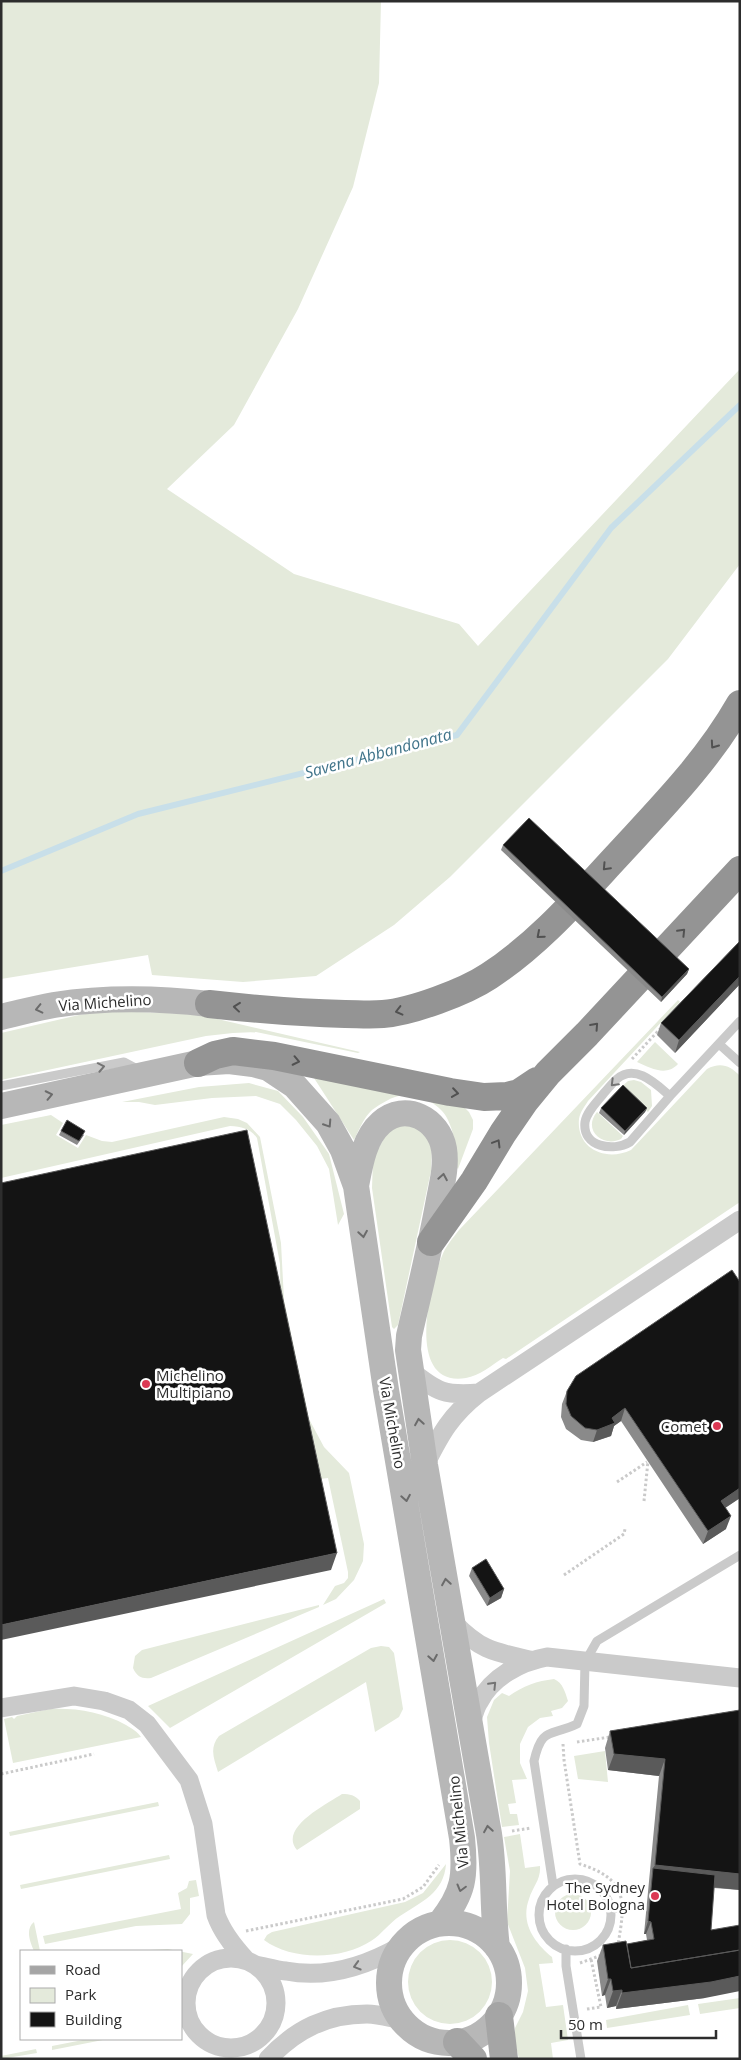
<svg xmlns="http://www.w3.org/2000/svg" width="741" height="2060" font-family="'Open Sans',sans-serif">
<rect width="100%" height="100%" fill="#fff"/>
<path fill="#e4eadb" d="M1,1h380l-2,82 -26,104 -55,122 -64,116 -67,64 127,85 165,50 19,22 262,-277v195l-72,95 -218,218 -56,48 -78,51 -73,6 -91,-7 -4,-20 -147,24z
M678,1000l2,2 -92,99c-3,5 -8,11 -9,18 -3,30 27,43 52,31l76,-81c13,-7 23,-4 33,7v126l-234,157 -3,-1c-11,7 -24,18 -37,20 -61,10 -37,-92 -24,-122 3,-9 11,-18 17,-26z
M107,1011l89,3 164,38 -2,1 -102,-21 -23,1 -27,3 -205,44v-47l78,-18z
M655,1042l23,22c-12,13 -27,4 -41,-2z
M317,1074l107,21 40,12 5,5 4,8v9l-15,40 -3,-4c1,-16 0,-30 -7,-45 -7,-16 -28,-26 -45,-25 -10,1 -23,9 -31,15 -8,7 -13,20 -18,30l-40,-62z
M634,1080l7,2 10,8 1,16 -4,6 -28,-24 8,-7z
M249,1083l29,8 25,26 26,37 15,60 -6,11 -9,-56 -12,-23 -21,-26 -16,-16 -24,-8 -44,2 -57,7 -16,-3h-17l77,-15z
M597,1112l26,24 -2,3c-18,9 -39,-9 -24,-27z
M51,1115l12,8 -7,12 22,13 8,-13 16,6 10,1 112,-25 14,2 9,4 13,14 21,106 3,57 25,119 15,28 25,26 15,71 -1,17 -9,19 -18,19 -13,6 12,-19 9,-3 4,-5v-6l-20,-94 -8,1 -39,-158 -1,-57 -23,-126c-7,-10 -15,-11 -27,-12l-229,52v-53z
M417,1124l15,21 -1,26 -33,154 -4,4 -2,-2 -20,-139 1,-29 17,-32z
M384,1599l2,4 -216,125 -22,-22z
M319,1605v2l-168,71c-9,1 -14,-1 -18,-10l2,-12 7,-6z
M381,1646l8,1 5,6 9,56 -4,8 -24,15 -9,-50 -148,90c-4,-13 -9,-24 1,-36l152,-88z
M554,1679c9,4 11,13 14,22l-6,7 -11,3 2,5 -13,2 -12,9 -8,17v19l7,16 -15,1 4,23 -8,1 2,10h7l2,11 -17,2 -13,-84 -2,-26 7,-17 8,-7 7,3c14,-10 28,-15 45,-17z
M50,1709c27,-1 52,3 76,16 5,3 12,7 15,12l-128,26 -9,-44 8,-2 2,2 3,-3z
M605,1751l3,31 -30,-3 -4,-23z
M342,1794c8,0 13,1 18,7v8l-63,41c-19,-22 30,-46 45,-56z
M158,1802l1,4 -149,30 -1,-4z
M520,1834l5,34 15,-2c1,14 -7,20 -11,33 -9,24 6,44 23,58l1,6 -14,1 7,43 17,-2 5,35 -17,3 2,16h-34l-4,-17v-14l8,-16 5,-21 -3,-23 -18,-46 3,-51 -6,-34z
M169,1855l1,4 -149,30 -1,-4z
M446,1864c-2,29 -25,38 -46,52 -11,7 -18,18 -29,25 -29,19 -79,20 -107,-1l3,-5 5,-3 133,-30 18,-9z
M196,1880l3,16 -9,2v16l-8,10 -46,2 -91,18 -2,-8 138,-27 -3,-16 9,-5 2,-7z
M555 1912a18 18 0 1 1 36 0a18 18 0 1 1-36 0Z
M34,1922l6,29h-6c-4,-9 -9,-22 0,-29z
M408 1982a42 42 0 1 1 84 0a42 42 0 1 1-84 0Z
M168,1949l25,5 -12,13v-16h-50z
M740,1998v10l-40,6 -2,-10z
M688,2005l2,10 -83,13 -1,-8z
M88,2039h20l-56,11v-4z
M36,2049l1,4 -36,6v-3z"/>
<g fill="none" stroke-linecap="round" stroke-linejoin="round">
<path stroke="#c8dfe9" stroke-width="6" d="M1,871l137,-57 319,-79 154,-207 129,-123"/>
<path stroke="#cacaca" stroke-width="3" stroke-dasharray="2.5 2.5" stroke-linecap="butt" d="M632,1059l28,-30
M617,1482l30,-20
M644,1501l4,-40
M564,1575l60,-41 1,-5
M577,1742l33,-5
M563,1744l1,16 16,104c47,15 46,36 38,80
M1,1774l93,-20
M512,1831l19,-3
M610,1912l13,-2
M246,1931l157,-32 20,-12 16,-22
M580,1963l22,-8
M587,2009l14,-2 -10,-48"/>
<path stroke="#cacaca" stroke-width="9" d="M719,1044l21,19
M1,1086l123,-24 15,8
M670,1096c-14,-12 -35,-33 -53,-17 -5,4 -9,10 -13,14 -6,8 -17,18 -19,29 -3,25 28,30 45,20l40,-46 70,-75
M539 1915a36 36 0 1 1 72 0a36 36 0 1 1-72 0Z
M553,1885l-19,-124c8,-35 16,-24 43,-37l7,-18 1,-44 12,-21 143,-86
M566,1949v17l15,93"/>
<path stroke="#cacaca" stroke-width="19" d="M411,1371c26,21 34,25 68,22
M425,1465c16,-32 26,-50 54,-72l261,-173
M453,1622c27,28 40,30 77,38
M1,1708l73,-12 30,5 25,9 18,14 42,56 14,44 13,91c6,17 17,31 30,45
M471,1724c2,-7 4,-16 8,-22 13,-25 41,-40 68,-45l193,21
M186 2003a45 45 0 1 1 90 0a45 45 0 1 1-90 0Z
M256,1965c10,2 20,5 30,6 41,8 80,-5 115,-25
M268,2059c28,-30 59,-45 99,-45 12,0 24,4 35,6"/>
<path stroke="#b7b7b7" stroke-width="26" d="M1,1017c18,-4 35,-9 53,-12 52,-8 104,-7 155,-1
M1,1106l197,-43 31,-2 24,3 15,4 27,18 33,37 15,27 13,36 30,204 76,448c4,38 2,55 -22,85
M356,1186c4,-21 8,-48 25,-63 24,-22 58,-4 63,26 3,19 -3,38 -6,56 -8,44 -19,87 -29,131l-1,14 17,115 64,369c6,38 3,75 8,113
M389 1983a60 60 0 1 1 120 0a60 60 0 1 1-120 0Z"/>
<path stroke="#a5a5a5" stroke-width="28" d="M499,2016l5,43
M457,2042l16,17"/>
<path stroke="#949494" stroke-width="28" d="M209,1004c45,5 90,9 136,10 12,0 25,1 38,0 28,-2 82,-22 106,-38 49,-32 88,-77 127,-119 45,-49 91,-95 124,-153
M198,1063l17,-8 18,-4 41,5 176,36 34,5 23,-1 12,-3 18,-12
M431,1242l43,-61 29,-48 22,-32 23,-28 39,-39 153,-164"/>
</g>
<path fill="#8a8a8a" d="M503,845l186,124 -2,5 -26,28 -160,-152z
M740,941v43l-65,69 -18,-18 4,-12z
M601,1108h46l-2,4 -21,23 -25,-22z
M61,1131l23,4 -7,10 -18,-10z
M740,1282v216l-15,10 1,21 -23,15 -82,-123 -7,5 -3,10 -18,6 -12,-2 -15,-11 -5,-12 1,-13 5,-13z
M472,1568l32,21 -3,9 -14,8 -18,-30z
M740,1710v180l-26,-2 -9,110 -89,11v-3l-9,2 -2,-13 -3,1 -5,-35 6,-16 24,-1 20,-4 -1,-6h-2l15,-158 -51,-6 -3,-22 5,-17z"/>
<path fill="#5a5a5a" d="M689,969l-2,5 -26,28 1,-5z
M740,976v8l-65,69 4,-13z
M647,1108l-2,4 -21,23 1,-4z
M625,1408l-4,13 -7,5 -3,10 -18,6 4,-12 15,-12z
M740,1488v10l-24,16 5,-13z
M731,1516l-5,13 -23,15 5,-13z
M337,1553l-6,17 -330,70v-15z
M504,1589l-3,9 -14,8 3,-8z
M614,1754l51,5 -6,17 -51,-6z
M655,1865l85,9v16l-88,-9 1,-13z
M648,1921l3,1 -5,12h-2z
M740,1976v15l-35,7 -89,11 6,-16z
M608,1979h3l-6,16 -3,1z
M622,1990l-6,16 -9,2 6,-17z"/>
<path fill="#141414" stroke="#5a5a5a" d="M529,818l160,151 -27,28 -159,-152z
M740,941v35l-61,64 -18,-17z
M623,1085l24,23 -22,23 -24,-23z
M67,1120l18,11 -6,10 -18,-10z
M247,1130l90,423 -336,72v-442z
M732,1270l8,12v206l-19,13 10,15 -23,15 -83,-123 -13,10 3,5 -18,7 -12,-2 -14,-12 -5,-12 1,-13 9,-15z
M486,1559l18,30 -14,9 -18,-30z
M740,1710v164l-85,-9 10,-106 -51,-5 -4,-23z
M653,1868l62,7 -4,55 29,-5v25l-109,18 -4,-24 27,-5 -3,-17 -3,-1z
M626,1941l5,27 109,-18v26l-29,6 -89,11v-3l-9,1 -2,-12h-3l-5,-34z"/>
<defs><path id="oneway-chevron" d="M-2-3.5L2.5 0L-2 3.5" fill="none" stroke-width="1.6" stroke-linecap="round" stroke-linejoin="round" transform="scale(1.25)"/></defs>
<g stroke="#515151">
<use href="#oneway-chevron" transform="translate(714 745) rotate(125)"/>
<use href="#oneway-chevron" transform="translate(606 867) rotate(133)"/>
<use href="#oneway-chevron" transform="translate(682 932) rotate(-46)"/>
<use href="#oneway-chevron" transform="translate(540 935) rotate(139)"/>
<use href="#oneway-chevron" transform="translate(237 1007) rotate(-174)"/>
<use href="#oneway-chevron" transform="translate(399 1011) rotate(166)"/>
<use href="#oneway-chevron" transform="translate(595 1026) rotate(-48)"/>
<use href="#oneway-chevron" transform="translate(296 1061) rotate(12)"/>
<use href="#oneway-chevron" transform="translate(455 1093) rotate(8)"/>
<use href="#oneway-chevron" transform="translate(497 1143) rotate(-59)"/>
</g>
<g stroke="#6b6b6b">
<use href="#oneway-chevron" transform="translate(39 1009) rotate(167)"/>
<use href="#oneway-chevron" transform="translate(49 1095) rotate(-12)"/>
<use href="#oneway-chevron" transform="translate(328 1124) rotate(57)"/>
<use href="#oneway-chevron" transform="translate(443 1177) rotate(-80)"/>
<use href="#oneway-chevron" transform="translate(363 1234) rotate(81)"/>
<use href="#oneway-chevron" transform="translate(419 1422) rotate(-99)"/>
<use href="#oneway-chevron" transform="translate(406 1498) rotate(80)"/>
<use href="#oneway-chevron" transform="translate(446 1582) rotate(-99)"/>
<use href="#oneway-chevron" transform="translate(433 1658) rotate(80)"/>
<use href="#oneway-chevron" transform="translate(488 1829) rotate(-99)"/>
<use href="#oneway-chevron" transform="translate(461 1888) rotate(105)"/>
</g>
<g stroke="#747474">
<use href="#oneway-chevron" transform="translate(101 1067) rotate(-11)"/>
<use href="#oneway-chevron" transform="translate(614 1083) rotate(135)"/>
<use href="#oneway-chevron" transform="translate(493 1685) rotate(-46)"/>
<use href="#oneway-chevron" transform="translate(357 1966) rotate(164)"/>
</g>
<g fill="#db3853" stroke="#fff" stroke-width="2">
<circle cx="146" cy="1384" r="5"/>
<circle cx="717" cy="1426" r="5"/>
<circle cx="655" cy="1896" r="5"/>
</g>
<g text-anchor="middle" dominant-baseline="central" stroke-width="5" stroke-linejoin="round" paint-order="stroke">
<g font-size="15" fill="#2d2d2d" stroke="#fff">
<text transform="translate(105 1002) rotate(-4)">Via Michelino</text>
<text transform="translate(393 1423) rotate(80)">Via Michelino</text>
<text transform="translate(458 1822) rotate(-96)">Via Michelino</text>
</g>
<g font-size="15" fill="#2d2d2d" stroke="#fff" text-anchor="end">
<text x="156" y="1375" text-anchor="start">Michelino<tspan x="156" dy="17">Multipiano</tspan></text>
<text x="707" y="1426">Comet</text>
<text x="645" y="1887">The Sydney<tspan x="645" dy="17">Hotel Bologna</tspan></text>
</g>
<g font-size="16" font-style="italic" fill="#40748a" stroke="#fff">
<text transform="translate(378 753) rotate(-15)">Savena Abbandonata</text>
</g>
</g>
<rect width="741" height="2060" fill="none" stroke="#2d2d2d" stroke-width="5"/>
<rect x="20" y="1950" width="162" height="90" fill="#ffffff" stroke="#ababab"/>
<rect x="30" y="1966" width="25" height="8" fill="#a5a5a5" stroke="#ababab"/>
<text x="65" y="1975" font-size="15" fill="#2d2d2d">Road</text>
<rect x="30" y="1988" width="25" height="15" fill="#e4eadb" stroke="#ababab"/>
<text x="65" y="2000" font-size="15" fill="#2d2d2d">Park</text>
<rect x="30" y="2012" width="25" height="15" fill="#141414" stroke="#ababab"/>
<text x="65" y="2025" font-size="15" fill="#2d2d2d">Building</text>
<path d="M561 2030v8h155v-8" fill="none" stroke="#2d2d2d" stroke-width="2.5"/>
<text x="568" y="2030" font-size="15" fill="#2d2d2d" stroke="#ffffff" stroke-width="4" paint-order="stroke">50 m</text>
</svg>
